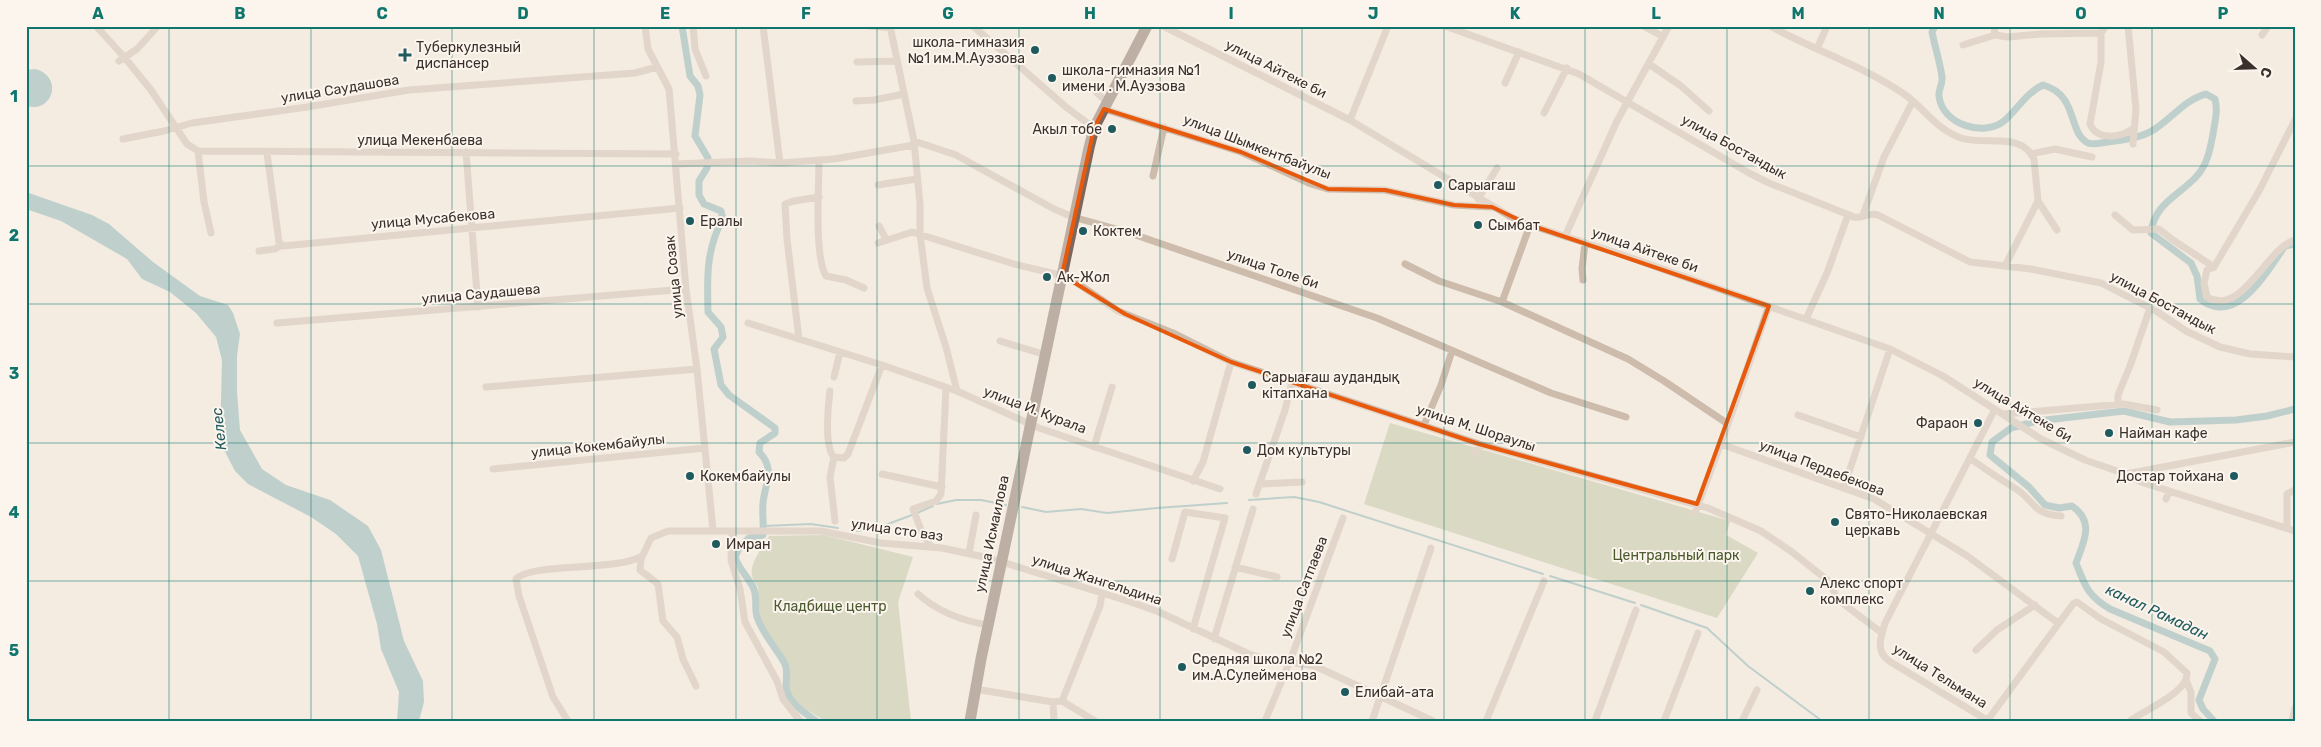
<svg xmlns="http://www.w3.org/2000/svg" width="2321" height="747" font-family="Rubik,sans-serif">
<rect width="100%" height="100%" fill="#f4ebe1"/>
<path fill="#b8c4a0" d="M1390,423l340,98 -4,14 32,18 -41,65 -353,-114z
M824,535l89,22 -15,45 13,119h-86l-29,-18 -8,-15 -1,-23 -27,-43 -2,-36c-16,-15 2,-34 11,-50z"/>
<path fill="#7fb0b2" d="M35,69c29,7 18,45 -9,37v-36z
M26,192l66,23 17,9 44,38 47,34 28,9 5,8 7,21 -3,22v36l3,38 22,39 24,16 44,15 38,26 13,24 23,91 19,40 1,21 -5,19h-22l2,-29 -18,-43 -4,-25 -19,-68 -22,-22 -25,-17 -63,-33 -13,-13 -15,-29 2,-82 -6,-23 -20,-24 -26,-21 -28,-13 -15,-20 -66,-38 -35,-12z"/>
<g fill="none" stroke-linecap="round" stroke-linejoin="round">
<path stroke="#7fb0b2" stroke-width="2" d="M1249,500l45,-3 25,5 224,72
M937,504l19,-4h25l25,5
M1022,507l24,5 35,-3 26,4 50,-5 70,-5
M917,513l16,-7
M764,526l47,-2 27,4
M857,531l23,-4 32,-12
M1550,576l85,27
M1641,605l66,23 41,38 74,55"/>
<path stroke="#7fb0b2" stroke-width="7" d="M682,26l8,50 8,10 2,9 -5,41 13,22 -1,10 -8,13v14l5,9 17,7 2,8c-17,29 -16,60 -15,93l13,15 2,10 -9,12 7,36 8,10 46,33v5l-15,10 -1,9c17,17 6,31 4,51 -1,10 1,21 0,32l-14,3 -10,10 -4,9c4,12 12,19 18,30 5,9 1,20 4,30 6,18 19,30 28,47 3,7 1,15 1,23 2,16 18,25 30,34
M1935,26l-3,6c3,15 8,30 10,45 1,7 -4,13 -3,19 3,29 45,41 65,25 14,-12 22,-28 39,-36 36,10 24,47 45,58 5,2 13,0 19,-1 17,-2 34,-4 48,-13 17,-11 31,-30 51,-35l9,5c3,12 0,22 -2,35 -3,15 -5,30 -17,43 -18,19 -42,27 -45,56l40,30 6,13 3,23c36,29 67,-28 85,-53l10,-2
M2214,721l-11,-12 -4,-9 16,-41 -5,-8 -100,-42c-22,-13 -25,-23 -34,-46 8,-22 19,-41 -4,-57l-13,2 -14,-3 -16,-18 -39,-32 2,-13 19,-14 26,-7 87,-10 46,11 66,-2 31,-4 28,-7"/>
<path stroke="#cdbbac" stroke-width="7" d="M96,26l29,32 26,32 36,54 11,7 478,3
M645,26l3,23 21,40 17,200 11,80 16,161
M693,26l2,23 11,27
M763,26l17,137
M870,26l21,2
M890,26l24,115 6,63v30l7,54 19,59 11,44
M973,26l93,81 28,21
M1163,26l187,94 161,97 19,8 87,28 273,96 53,27 98,63 44,21 41,14 169,-32
M1445,26l134,48 170,99 20,10 85,34c8,2 14,-5 24,-2l92,47 61,7 70,14 55,28 30,20 34,16 30,7 45,3
M1643,26l19,10
M1770,26c44,24 93,40 134,68 20,14 33,36 57,44 24,8 60,-7 73,21l4,42 -33,65
M1994,26l1,9 13,2 32,-3 61,-1
M2128,26l8,83 -3,35
M2101,33v29l-11,62c7,17 31,14 44,4
M2101,33l5,-7
M2262,35l6,-9
M1963,45l32,-10
M1817,49l10,-23
M119,61l18,-12 21,-23
M857,62l40,-1
M1649,64l32,22 28,25
M1505,83l14,-31
M1097,93l10,9
M856,101l18,-1 30,-6
M1104,109l137,43 70,32 17,5 57,1 69,15 38,2
M1544,113l23,-45
M1350,120l38,-94
M2295,120l-36,71 -45,76 -7,3 -3,13 3,14c35,21 60,-50 88,-57
M123,139l41,-8 28,-8 115,-16 102,-17 226,-17 22,-6
M914,141l42,14 98,54 19,8 54,15 250,86 174,75 75,24
M198,151l6,51 7,31
M466,152l12,155
M267,153l12,89 4,4 397,-38
M2031,154l24,-5 37,8
M819,160c0,26 -5,96 7,116l20,4 18,8
M676,164l75,-3 29,2 54,-4 80,-14
M1153,176l11,-49
M878,185l38,-6
M1478,199l19,-31
M2038,201l19,29
M1863,215l21,-58 29,-56
M2115,215l18,15 26,-1 14,11 41,27
M879,226l7,13
M1567,237v-5l50,-111 52,-95
M878,243l34,-11 102,32 54,13 50,34 55,22 58,29 248,82 229,64 53,23 31,21 39,31 5,14 9,8 37,28
M259,251l16,-2 6,-4
M1405,264l34,17 63,21 126,57 36,22 64,43
M1583,280l-1,-11 3,-26
M1502,302l28,-77
M1806,319l21,-46 21,-58
M277,323l409,-34
M748,323l134,42 75,26 82,37 181,61
M799,339l-12,-100 -2,-35 9,-3 25,-4
M1000,341l46,14
M834,377l6,-25
M486,387l211,-18
M830,391c-2,14 -6,56 4,66
M2118,404v-9l12,-29 20,-58
M2004,414l119,-10 34,6
M1798,415l63,22
M1424,425l17,-40 11,-34
M1721,444l153,55 92,56 92,68
M1094,447l18,-60
M1475,454l4,-10
M834,457l10,1 4,-4 34,-89
M834,457l-4,20 5,44
M1971,459c14,10 27,19 42,28 22,12 17,27 48,29
M493,469l212,-21
M882,474l60,13
M2126,474l15,8 154,49
M1193,481l10,-19 28,-100
M1261,484l41,-2
M1844,487l46,-138
M1256,494l29,-84 7,-28
M2166,499l3,-8
M1695,513l33,-89 41,-118
M2287,528v-34l8,-4
M732,531l-1,29 9,29 5,33 32,59 6,18 17,22
M931,546l-8,-11 -10,-26 23,-8 5,-7 5,-106
M969,553l7,-38
M1172,559l13,-47 40,6 -32,111
M1235,567l42,10
M918,594c19,17 45,27 70,31
M1214,639l39,-130
M1976,650l21,-20 38,-25
M2186,680l5,12v21l9,8
M696,686l-13,-27 -6,-22 -14,-16 -5,-37 -18,-14 1,-11 10,-21 17,-7h153l60,12 61,5 47,10 142,44 28,10 90,42 14,4 52,8 118,55
M975,689l78,13 9,-1 33,20
M1062,701l38,-95 2,-13
M1053,702l1,19
M1987,720l-98,-59c-14,-10 -8,-24 -4,-38l110,-214
M568,721l-15,-24 -34,-101 -3,-17c16,-17 100,-7 126,-23
M1265,721l25,-60 53,-143
M1372,721l59,-173
M1486,721l58,-140
M1595,721l41,-111
M1664,721l34,-88
M1742,721l15,-31
M1987,721l86,-117 4,-2 24,17 63,33 23,21c1,20 -43,37 -57,48
M2292,721l3,-13"/>
<path stroke="#7d675c" stroke-width="11" d="M970,721l11,-62 108,-511 5,-20 53,-102"/>
</g>
<path d="M0 0H2321V747H0ZM1104,109l137,43 87,37 57,1 69,15 38,2 38,18 239,81 -72,198 -218,-60 -248,-82 -106,-48 -63,-39 32,-147z" fill="#f4ebe1" fill-opacity=".55" fill-rule="evenodd"/>
<path fill="none" stroke="#e8590c" stroke-width="4" stroke-linejoin="round" d="M1104,109l137,43 87,37 57,1 69,15 38,2 38,18 239,81 -72,198 -218,-60 -248,-82 -106,-48 -63,-39 32,-147z"/>
<path fill="none" stroke="#0f766e" stroke-width="1" stroke-opacity="0.55" d="M169,26v695M311,26v695M452,26v695M594,26v695M736,26v695M877,26v695M1019,26v695M1160,26v695M1302,26v695M1444,26v695M1585,26v695M1727,26v695M1869,26v695M2010,26v695M2152,26v695M26,166h2269M26,304h2269M26,443h2269M26,581h2269"/>
<g fill="#1f5a5e" stroke="#fbf5ee" stroke-width="2">
<circle cx="1035" cy="50" r="5"/>
<path d="M402.5 47.5h5v5h5v5h-5v5h-5v-5h-5v-5h5z"/>
<circle cx="1052" cy="78" r="5"/>
<circle cx="1112" cy="129" r="5"/>
<circle cx="1438" cy="185" r="5"/>
<circle cx="690" cy="221" r="5"/>
<circle cx="1478" cy="225" r="5"/>
<circle cx="1083" cy="231" r="5"/>
<circle cx="1047" cy="277" r="5"/>
<circle cx="1252" cy="385" r="5"/>
<circle cx="1978" cy="423" r="5"/>
<circle cx="2109" cy="433" r="5"/>
<circle cx="1247" cy="450" r="5"/>
<circle cx="690" cy="476" r="5"/>
<circle cx="2234" cy="476" r="5"/>
<circle cx="1835" cy="522" r="5"/>
<circle cx="716" cy="544" r="5"/>
<circle cx="1810" cy="591" r="5"/>
<circle cx="1182" cy="667" r="5"/>
<circle cx="1345" cy="692" r="5"/>
</g>
<g text-anchor="middle" dominant-baseline="central" stroke-width="4" stroke-linejoin="round" paint-order="stroke">
<g font-size="14" fill="#3b302b" stroke="#fbf5ee" text-anchor="start">
<text x="1025" y="42" text-anchor="end">школа-гимназия<tspan x="1025" dy="16">№1 им.М.Ауэзова</tspan></text>
<text x="416" y="47">Туберкулезный<tspan x="416" dy="16">диспансер</tspan></text>
<text x="1062" y="70">школа-гимназия №1<tspan x="1062" dy="16">имени . М.Ауэзова</tspan></text>
<text x="1102" y="129" text-anchor="end">Акыл тобе</text>
<text x="1448" y="185">Сарыагаш</text>
<text x="700" y="221">Ералы</text>
<text x="1488" y="225">Сымбат</text>
<text x="1093" y="231">Коктем</text>
<text x="1057" y="277">Ак-Жол</text>
<text x="1262" y="377">Сарыағаш аудандық<tspan x="1262" dy="16">кітапхана</tspan></text>
<text x="1968" y="423" text-anchor="end">Фараон</text>
<text x="2119" y="433">Найман кафе</text>
<text x="1257" y="450">Дом культуры</text>
<text x="700" y="476">Кокембайулы</text>
<text x="2224" y="476" text-anchor="end">Достар тойхана</text>
<text x="1845" y="514">Свято-Николаевская<tspan x="1845" dy="16">церкавь</tspan></text>
<text x="726" y="544">Имран</text>
<text x="1820" y="583">Алекс спорт<tspan x="1820" dy="16">комплекс</tspan></text>
<text x="1192" y="659">Средняя школа №2<tspan x="1192" dy="16">им.А.Сулейменова</tspan></text>
<text x="1355" y="692">Елибай-ата</text>
</g>
<g font-size="14" fill="#3b302b" stroke="#fbf5ee">
<text transform="translate(1276 69) rotate(27)">улица Айтеке би</text>
<text transform="translate(340 89) rotate(-9)">улица Саудашова</text>
<text x="420" y="140">улица Мекенбаева</text>
<text transform="translate(1257 147) rotate(21)">улица Шымкентбайулы</text>
<text transform="translate(1734 147) rotate(29)">улица Бостандык</text>
<text transform="translate(433 219) rotate(-5)">улица Мусабекова</text>
<text transform="translate(1645 250) rotate(19)">улица Айтеке би</text>
<text transform="translate(1273 269) rotate(19)">улица Толе би</text>
<text transform="translate(674 277) rotate(-96)">улица Созак</text>
<text transform="translate(481 294) rotate(-5)">улица Саудашева</text>
<text transform="translate(2163 303) rotate(28)">улица Бостандык</text>
<text transform="translate(1035 410) rotate(21)">улица И. Курала</text>
<text transform="translate(2023 410) rotate(31)">улица Айтеке би</text>
<text transform="translate(1476 428) rotate(18)">улица М. Шораулы</text>
<text transform="translate(598 446) rotate(-6)">улица Кокембайулы</text>
<text transform="translate(1822 468) rotate(21)">улица Пердебекова</text>
<text transform="translate(897 530) rotate(8)">улица сто ваз</text>
<text transform="translate(992 534) rotate(-78)">улица Исмаилова</text>
<text transform="translate(1097 580) rotate(18)">улица Жангельдина</text>
<text transform="translate(1304 587) rotate(-69)">улица Сатпаева</text>
<text transform="translate(1940 676) rotate(32)">улица Тельмана</text>
</g>
<g font-size="14" fill="#4a5a2e" stroke="#fbf5ee">
<text x="1676" y="555">Центральный парк</text>
<text x="830" y="606">Кладбище центр</text>
</g>
<g font-size="15" font-style="italic" fill="#1f5a5e" stroke="#fbf5ee">
<text transform="translate(219 429) rotate(-96)">Келес</text>
<text transform="translate(2157 612) rotate(25)">канал Рамадан</text>
</g>
</g>
<rect width="2321" height="747" fill="none" stroke="#fbf5ee" stroke-width="55"/>
<g transform="translate(2254 68) rotate(110)" stroke="#fbf5ee" stroke-width="4" paint-order="stroke">
<path d="M0-4L9 19L0 12L-9 19Z" fill="#3b302b"/>
<text y="-8" font-size="14" font-weight="bold" text-anchor="middle" fill="#3b302b">С</text>
</g>
<rect x="28" y="28" width="2266" height="692" fill="none" stroke="#0f766e" stroke-width="2"/>
<g font-size="16" text-anchor="middle" font-weight="bold" fill="#0f766e">
<text x="98" y="19">A</text>
<text x="240" y="19">B</text>
<text x="382" y="19">C</text>
<text x="523" y="19">D</text>
<text x="665" y="19">E</text>
<text x="806" y="19">F</text>
<text x="948" y="19">G</text>
<text x="1090" y="19">H</text>
<text x="1231" y="19">I</text>
<text x="1373" y="19">J</text>
<text x="1515" y="19">K</text>
<text x="1656" y="19">L</text>
<text x="1798" y="19">M</text>
<text x="1939" y="19">N</text>
<text x="2081" y="19">O</text>
<text x="2223" y="19">P</text>
<text x="14" y="102">1</text>
<text x="14" y="241">2</text>
<text x="14" y="379">3</text>
<text x="14" y="518">4</text>
<text x="14" y="656">5</text>
</g>
</svg>
